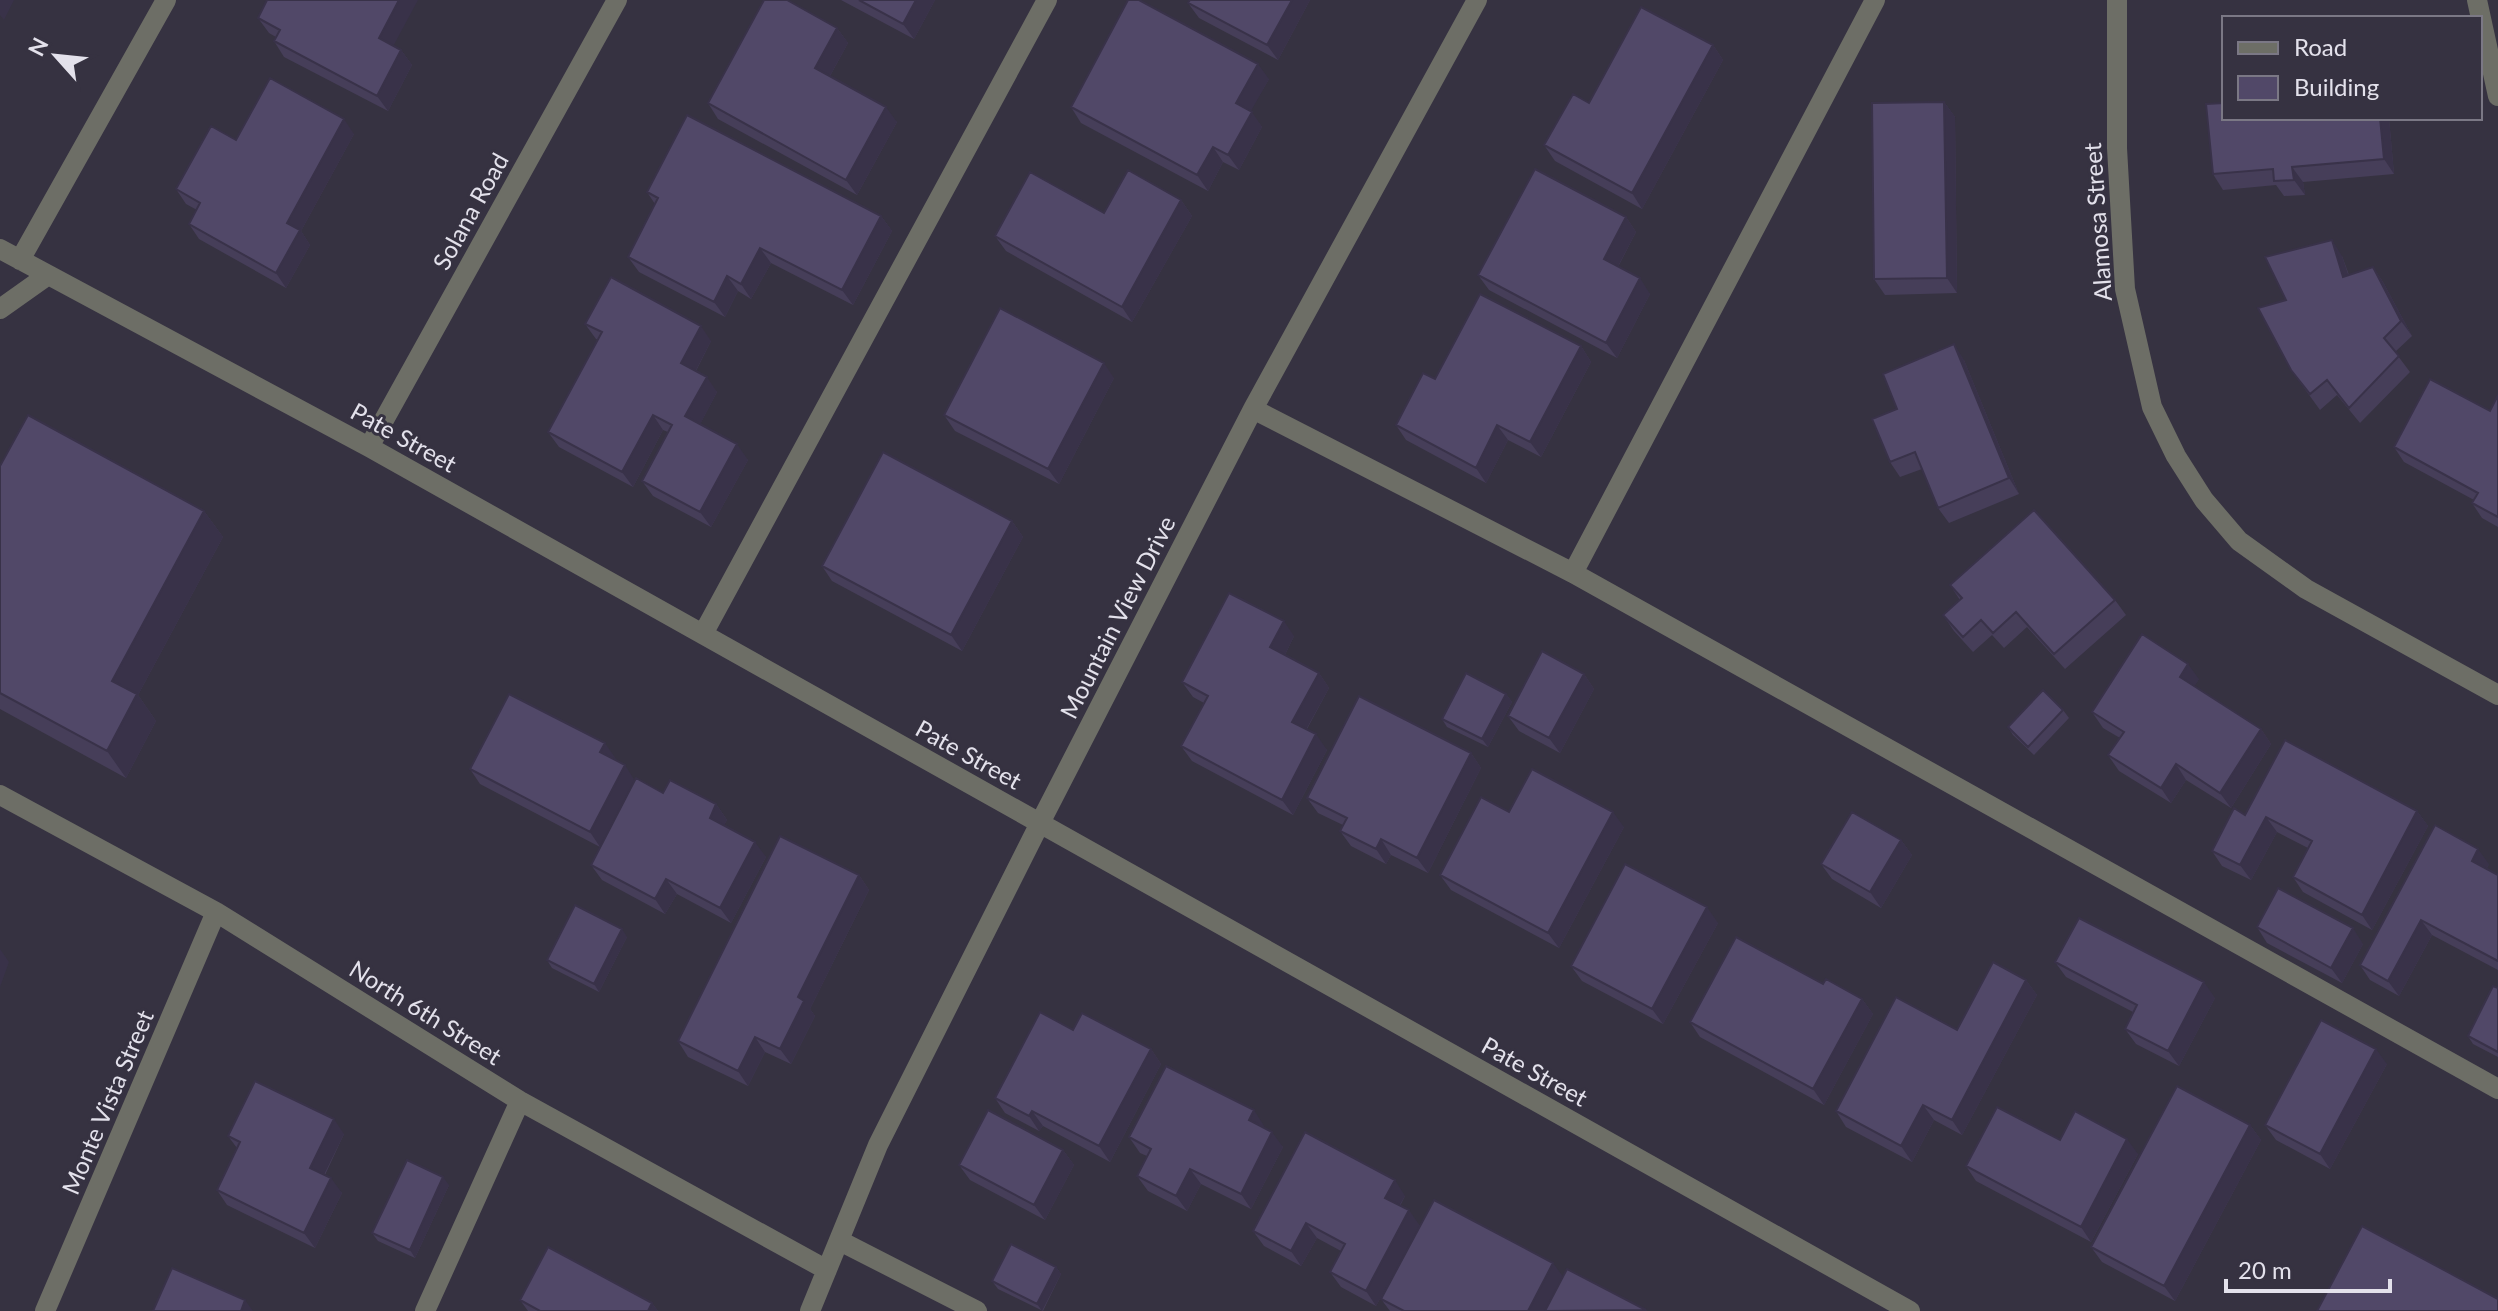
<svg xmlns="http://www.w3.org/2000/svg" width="2498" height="1311" font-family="Lato,sans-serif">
<rect width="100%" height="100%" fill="#363241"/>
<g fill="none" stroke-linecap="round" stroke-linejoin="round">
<path stroke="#6d6e66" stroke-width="20" d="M2117,0v148l8,141 27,118 24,49 28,44 35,41 67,48 192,106
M2477,0l21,96
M0,249l369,198 1541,864
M20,260l146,-260
M0,309l48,-34
M1253,409l320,164 925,516
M369,447l248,-447
M1573,573l302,-573
M703,634l344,-634
M0,795l216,117 304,189 307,169
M840,1241l137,70
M45,1311l171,-399
M425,1311l95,-210
M810,1311l68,-166 162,-322 213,-414 224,-409"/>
</g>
<path fill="#463e59" d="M841,0h94l-21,39z
M1310,0l-32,60 -79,-42 -11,-15z
M258,18l135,28 8,4 11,15 -24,46 -104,-54 -10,-16 2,-4 -7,-4z
M837,28l11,15 -18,33 67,46 -40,73 -139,-76 -10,-16z
M1713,45l10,15 -81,149 -87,-48 -11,-16 45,-42z
M1269,79l-19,32 12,16 -23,43 -16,-8 -15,29 -127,-68 -10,-16z
M1944,102l11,15 2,176 -72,2 -11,-16z
M2224,118h165l5,56 -91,8 2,13 -21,1 -8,-11 -53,5 -10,-16z
M354,134l-53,97 9,14 -24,43 -87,-49 -10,-15 8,-14 -11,-6 -10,-15 60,-49z
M647,192l234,24 11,15 -39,74 -82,-42 -20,36 -13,-8 -13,26 -86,-45 -11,-15 27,-53z
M1181,200l11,16 -60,106 -126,-71 -11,-15 109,-23z
M1626,217l10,15 -18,35 32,27 -33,64 -128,-68 -11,-15z
M2342,256l7,19 24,-8 10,15 29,54 -17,16 15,20 -50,51 -23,-28 -17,15 -29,-40z
M585,324l126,17 -15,30 21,21 -17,32 48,36 -37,67 -58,-31 -11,-15 26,-49 -5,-2 -30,57 -74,-40 -11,-15 50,-92 -2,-1z
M1581,346l10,16 -50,95 -33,-17 -22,43 -80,-43 -10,-15 39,-46z
M1964,360l55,134 -70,29 -11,-15 -16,-39 -22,8 -10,-15 7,-53z
M1114,378l-55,106 -104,-53 -11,-16z
M2498,395v132l-16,-9 -10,-15 2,-3 -70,-38 -10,-15 96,-36z
M0,466l204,45 19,26 -85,158 18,26 -30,57 -126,-69z
M1012,521l11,16 -61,114 -130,-70 -10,-15z
M1950,585l165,15 11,15 -61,54 -38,-42 -23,21 -12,-13 -19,17 -19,-21 -11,-16 17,-15z
M1294,636l-9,19 34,18 10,15 -22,41 20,21 -34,65 -101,-54 -11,-15 23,-43 -11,-6 -11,-15z
M1584,674l10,15 -34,64 -41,-22 -11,-15z
M2199,679l-5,7 67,43 10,15 -40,64 -45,-28 -15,23 -52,-32 -11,-16 12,-17 -17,-10 -11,-16z
M1506,694l6,8 -24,45 -41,-20 -5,-8z
M2063,710l6,8 -35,37 -21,-20 -5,-8z
M1471,753l10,15 -53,105 -37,-18 -5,9 -35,-18 -11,-15 3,-6 -25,-12 -11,-15z
M616,759l-16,88 -120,-63 -10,-15z
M663,793l53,11 11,16 -3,5 42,32 -35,66 -54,-29 -12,20 -63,-34 -11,-15z
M2417,811l11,15 -56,104 -69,-38 -10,-15 15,-29 -31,-16 -26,48 -29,-14 -10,-15 33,-36z
M1509,812l115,15 -65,121 -108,-58 -11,-15z
M1901,840l11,15 -31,53 -49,-29 -11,-15z
M2489,864l-2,4 11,7v95l-66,-35 -33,61 -29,-16 -10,-15z
M859,875l10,15 -59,119 5,7 -24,48 -26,-12 -17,34 -60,-29 -10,-16z
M1718,923l-55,101 -81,-43 -11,-15z
M2257,927l106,17 -21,39 -75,-40z
M627,937l-28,55 -47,-24 -5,-8z
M2055,962l160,36 -36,68 -43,-22 -11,-15 8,-17 -67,-35z
M2026,980l11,15 -75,140 -28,-15 -22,42 -66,-35 -10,-16 121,-81z
M1823,984l39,15 11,15 -49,91 -124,-68 -10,-15z
M2498,988v69l-25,-13 -5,-8z
M1073,1030l78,19 10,15 -51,98 -67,-36 -4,5 -34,-18 -10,-15z
M2387,1064l-57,105 -54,-29 -11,-15z
M2250,1125l11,15 -86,161 -73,-39 -11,-15z
M1264,1126l-1,2 20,19 -32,62 -50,-25 -14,27 -39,-20 -11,-15 10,-20 -7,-3 -11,-16z
M344,1134l-19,41 17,18 -27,55 -88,-43 -10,-15 20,-42 -9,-12z
M2060,1140l78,14 -47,88 -115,-61 -10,-15z
M1063,1150l11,15 -29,55 -75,-40 -11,-15z
M449,1185l-34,73 -37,-17 -6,-8z
M1405,1196l-5,10 20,20 -44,80 -35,-19 -11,-15 11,-21 -24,-13 -16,28 -37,-20 -11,-15z
M1056,1267l5,7 -18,37 -45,-22 -6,-8z
M1567,1269l80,42h-257l-9,-12 182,-22z
M520,1300l132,3 6,8h-130z"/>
<path fill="#393249" d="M0,0h14l-10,20 -4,-5z
M399,0h19l-29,54 -10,-16z
M916,0h19l-21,39 -11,-15z
M1292,0h18l-32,60 -11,-15z
M837,28l11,15 -22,40 -11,-15z
M1713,45l10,15 -81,149 -10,-16z
M401,50l11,15 -24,46 -11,-15z
M1258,64l11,15 -22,39 -11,-15z
M1944,102l11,15 2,176 -10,-15z
M886,107l11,15 -40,73 -11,-15z
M1252,112l10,15 -23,43 -11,-15z
M2380,118h9l5,56 -10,-15z
M344,119l10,15 -53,97 9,14 -24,43 -10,-15 11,-50z
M1213,147l10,15 -15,29 -11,-16z
M2292,167l11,15 2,13 -11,-15z
M1181,200l11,16 -60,106 -10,-15z
M881,216l11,15 -39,74 -11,-15z
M1626,217l10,15 -22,42 -10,-15z
M2332,240l10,16 12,36 -11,-15z
M760,248l11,15 -20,36 -10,-15z
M2373,267l10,15 29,54 -11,-15z
M727,276l11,15 -13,26 -11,-15z
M1640,278l10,16 -33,64 -11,-15z
M701,326l10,15 -19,37 -11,-15z
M1954,344l10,16 55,134 -10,-16z
M1581,346l10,16 -50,95 -11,-15z
M1104,363l10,15 -55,106 -11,-15z
M707,377l10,15 -21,40 -11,-16z
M653,415l10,15 -30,57 -11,-15z
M1497,425l11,15 -22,43 -10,-15z
M737,444l11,16 -37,67 -11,-15z
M204,511l19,26 -85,158 18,26 -30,57 -19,-27 5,-70z
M1012,521l11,16 -61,114 -11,-16z
M1284,621l10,15 -13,27 -11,-16z
M2188,664l11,15 -8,13 -11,-15z
M1319,673l10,15 -27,49 -10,-15z
M1584,674l10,15 -34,64 -11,-15z
M1506,694l6,8 -24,45 -6,-8z
M2261,729l10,15 -40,64 -11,-15z
M1316,734l11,16 -34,65 -11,-15z
M605,743l11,16 -5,9 -11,-16z
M1471,753l10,15 -53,105 -11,-15z
M2176,764l10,16 -15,23 -10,-15z
M625,765l10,16 -35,66 -10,-15z
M716,804l11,16 -7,13 -10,-15z
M2417,811l11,15 -56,104 -10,-15z
M1613,812l11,15 -65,121 -11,-15z
M2266,817l11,15 -26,48 -11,-15z
M1381,839l10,16 -5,9 -10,-15z
M1901,840l11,15 -31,53 -11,-16z
M755,842l11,15 -35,66 -11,-15z
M2478,849l11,15 -6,12 -11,-15z
M859,875l10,15 -59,119 5,7 -24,48 -11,-15 18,-52z
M666,879l11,15 -12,20 -10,-15z
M1707,907l11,16 -55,101 -11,-15z
M2421,920l11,15 -33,61 -11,-15z
M2353,928l10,16 -21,39 -11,-15z
M622,929l5,8 -28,55 -5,-8z
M0,949l9,13 -9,25z
M2026,980l11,15 -75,140 -10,-15z
M2204,982l11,16 -36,68 -11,-15z
M1862,999l11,15 -49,91 -11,-16z
M755,1037l10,15 -17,34 -10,-15z
M1151,1049l10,15 -51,98 -11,-16z
M2376,1049l11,15 -57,105 -10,-15z
M1923,1105l11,15 -22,42 -11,-16z
M1254,1110l10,16 -4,9 -11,-15z
M1032,1111l11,15 -4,5 -10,-15z
M334,1119l10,15 -24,49 -10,-15z
M2250,1125l11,15 -86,161 -11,-15z
M1272,1132l11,15 -32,62 -10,-15z
M2127,1139l11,15 -47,88 -10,-15z
M1063,1150l11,15 -29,55 -11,-15z
M1190,1169l11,15 -14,27 -11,-15z
M443,1177l6,8 -34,73 -5,-8z
M331,1178l11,15 -27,55 -11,-15z
M1395,1180l10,16 -10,17 -10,-15z
M1409,1210l11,16 -44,80 -10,-15z
M1306,1223l11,15 -16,28 -10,-15z
M1553,1263l11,15 -17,33h-19z
M1056,1267l5,7 -19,37 -5,-7z
M245,1300l8,11h-12z
M652,1303l6,8h-10z"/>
<path fill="#514868" stroke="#393249" stroke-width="2" d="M267,0h132l-20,38 22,12 -24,46 -103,-55 6,-11 -22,-12z
M764,0h23l50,28 -22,40 71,39 -40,73 -138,-77z
M859,0h57l-13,24z
M1128,0h11l119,64 -22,39 16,9 -24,43 -15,-8 -16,28 -126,-68z
M1190,0h102l-25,45 -79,-42z
M1641,7l72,38 -81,148 -88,-48 29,-51 16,9z
M270,78l74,41 -57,104 13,7 -24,43 -87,-49 11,-21 -24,-14 35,-63 25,14z
M1944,102l3,176 -73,1 -2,-176z
M2224,103v15h156l4,41 -92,8 2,13 -20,1 -1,-12 -60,5 -7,-70z
M687,115l194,101 -39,74 -82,-42 -19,36 -14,-8 -13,26 -86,-45 30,-59 -11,-6z
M1535,169l91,48 -22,42 36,19 -34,65 -128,-68z
M1128,170l53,30 -59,107 -127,-71 35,-64 74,41z
M2332,240l11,37 30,-10 28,54 -17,17 15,18 -50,52 -22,-28 -17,14 -19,-24 -33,-62 28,-8 -21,-43z
M611,277l90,49 -20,37 26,14 -22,39 52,28 -37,68 -58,-31 30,-56 -19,-10 -31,57 -74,-40 54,-100 -17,-8z
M1480,294l101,52 -51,96 -33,-17 -21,43 -80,-43 27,-52 12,6z
M1000,308l104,55 -56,106 -104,-54z
M1954,344l55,134 -71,30 -23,-56 -25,10 -18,-43 25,-10 -14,-35z
M2430,379l60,32 8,-16v122l-26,-14 6,-10 -84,-46z
M28,415l176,96 -92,170 25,13 -30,57 -107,-58v-227z
M883,452l129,69 -61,114 -129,-69z
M2034,510l81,90 -61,54 -38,-42 -23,21 -12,-13 -18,17 -20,-22 19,-17 -12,-13z
M1229,593l55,28 -14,26 49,26 -27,49 24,12 -34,66 -101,-54 27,-50 -26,-14z
M2142,634l46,30 -8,13 81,52 -41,64 -44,-29 -15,24 -53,-33 16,-23 -32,-20z
M1542,651l42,23 -35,64 -41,-22z
M1466,673l40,21 -24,45 -40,-20z
M2043,690l20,20 -35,37 -20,-20z
M509,694l96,49 -5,9 25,13 -35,67 -120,-63z
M1359,696l112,57 -54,105 -36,-19 -5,10 -36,-18 7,-13 -40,-20z
M2285,740l132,71 -55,104 -69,-38 19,-36 -46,-24 -26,48 -28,-14 22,-43 11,7z
M1532,769l81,43 -65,121 -108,-58 41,-78 28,15z
M636,778l27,15 7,-13 46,24 -6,14 45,24 -35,66 -54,-29 -11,20 -64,-34z
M1852,812l49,28 -31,52 -49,-28z
M2435,825l43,24 -6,12 26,14v86l-77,-41 -33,61 -28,-16z
M780,836l79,39 -61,122 6,4 -24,48 -25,-12 -17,34 -60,-30z
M1625,864l82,43 -55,102 -81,-43z
M2278,888l75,40 -22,40 -74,-41z
M575,905l47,24 -28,55 -47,-24z
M2079,918l125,64 -36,69 -43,-22 12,-24 -82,-43z
M1736,937l87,47 3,-5 36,20 -49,90 -123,-67z
M1993,962l33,18 -74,140 -29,-15 -22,41 -65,-35 60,-114 61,33z
M2493,986l5,2v64l-30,-16z
M1040,1012l33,18 9,-17 69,36 -52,97 -67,-35 -3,5 -34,-18z
M2321,1020l55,29 -56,105 -55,-29z
M1166,1066l88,44 -5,10 23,12 -31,62 -51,-25 -14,27 -39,-20 14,-27 -22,-12z
M255,1081l79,38 -24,49 21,10 -27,55 -87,-43 23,-48 -12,-6z
M2177,1086l73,39 -86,161 -73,-39z
M1997,1107l63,33 15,-29 52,28 -46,88 -115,-61z
M988,1110l75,40 -29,55 -75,-40z
M1305,1132l90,48 -10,18 24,12 -43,81 -36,-19 15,-28 -39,-21 -15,28 -38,-20z
M407,1160l36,17 -33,73 -38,-17z
M1434,1200l119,63 -25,48h-124l-23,-12z
M2362,1226l136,73v12h-181z
M1011,1244l45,23 -19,37 -45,-23z
M548,1247l104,56 -4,8h-108l-20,-11z
M172,1268l73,32 -4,11h-88z
M1567,1269l79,41 -101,1z"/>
<g text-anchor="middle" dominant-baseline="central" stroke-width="6" stroke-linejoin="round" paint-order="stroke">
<g font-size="24" fill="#e3e1eb" stroke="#363241">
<text transform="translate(470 211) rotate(-61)">Solana Road</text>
<text transform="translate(2097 222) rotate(-94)">Alamosa Street</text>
<text transform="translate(404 437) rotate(29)">Pate Street</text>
<text transform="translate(1117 617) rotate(-63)">Mountain View Drive</text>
<text transform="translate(969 754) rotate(29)">Pate Street</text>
<text transform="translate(426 1012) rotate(32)">North 6th Street</text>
<text transform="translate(1535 1071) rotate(29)">Pate Street</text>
<text transform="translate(107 1102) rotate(-67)">Monte Vista Street</text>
</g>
</g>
<rect x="2222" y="16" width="260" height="104" fill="#363241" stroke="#7b7885" stroke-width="2"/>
<rect x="2238" y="42" width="40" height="12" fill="#6d6e66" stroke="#7b7885" stroke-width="2"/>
<text x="2294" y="56" font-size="24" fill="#e3e1eb">Road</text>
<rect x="2238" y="76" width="40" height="24" fill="#514868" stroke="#7b7885" stroke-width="2"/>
<text x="2294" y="96" font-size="24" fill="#e3e1eb">Building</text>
<g transform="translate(56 56) rotate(297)" stroke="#363241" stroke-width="6" paint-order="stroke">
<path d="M0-6L14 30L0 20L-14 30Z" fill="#e3e1eb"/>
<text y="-12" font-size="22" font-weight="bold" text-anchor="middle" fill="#e3e1eb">N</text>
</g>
<path d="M2226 1279v12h164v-12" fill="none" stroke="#e3e1eb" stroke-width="4"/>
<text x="2238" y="1279" font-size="24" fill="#e3e1eb" stroke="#363241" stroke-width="6" paint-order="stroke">20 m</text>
</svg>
